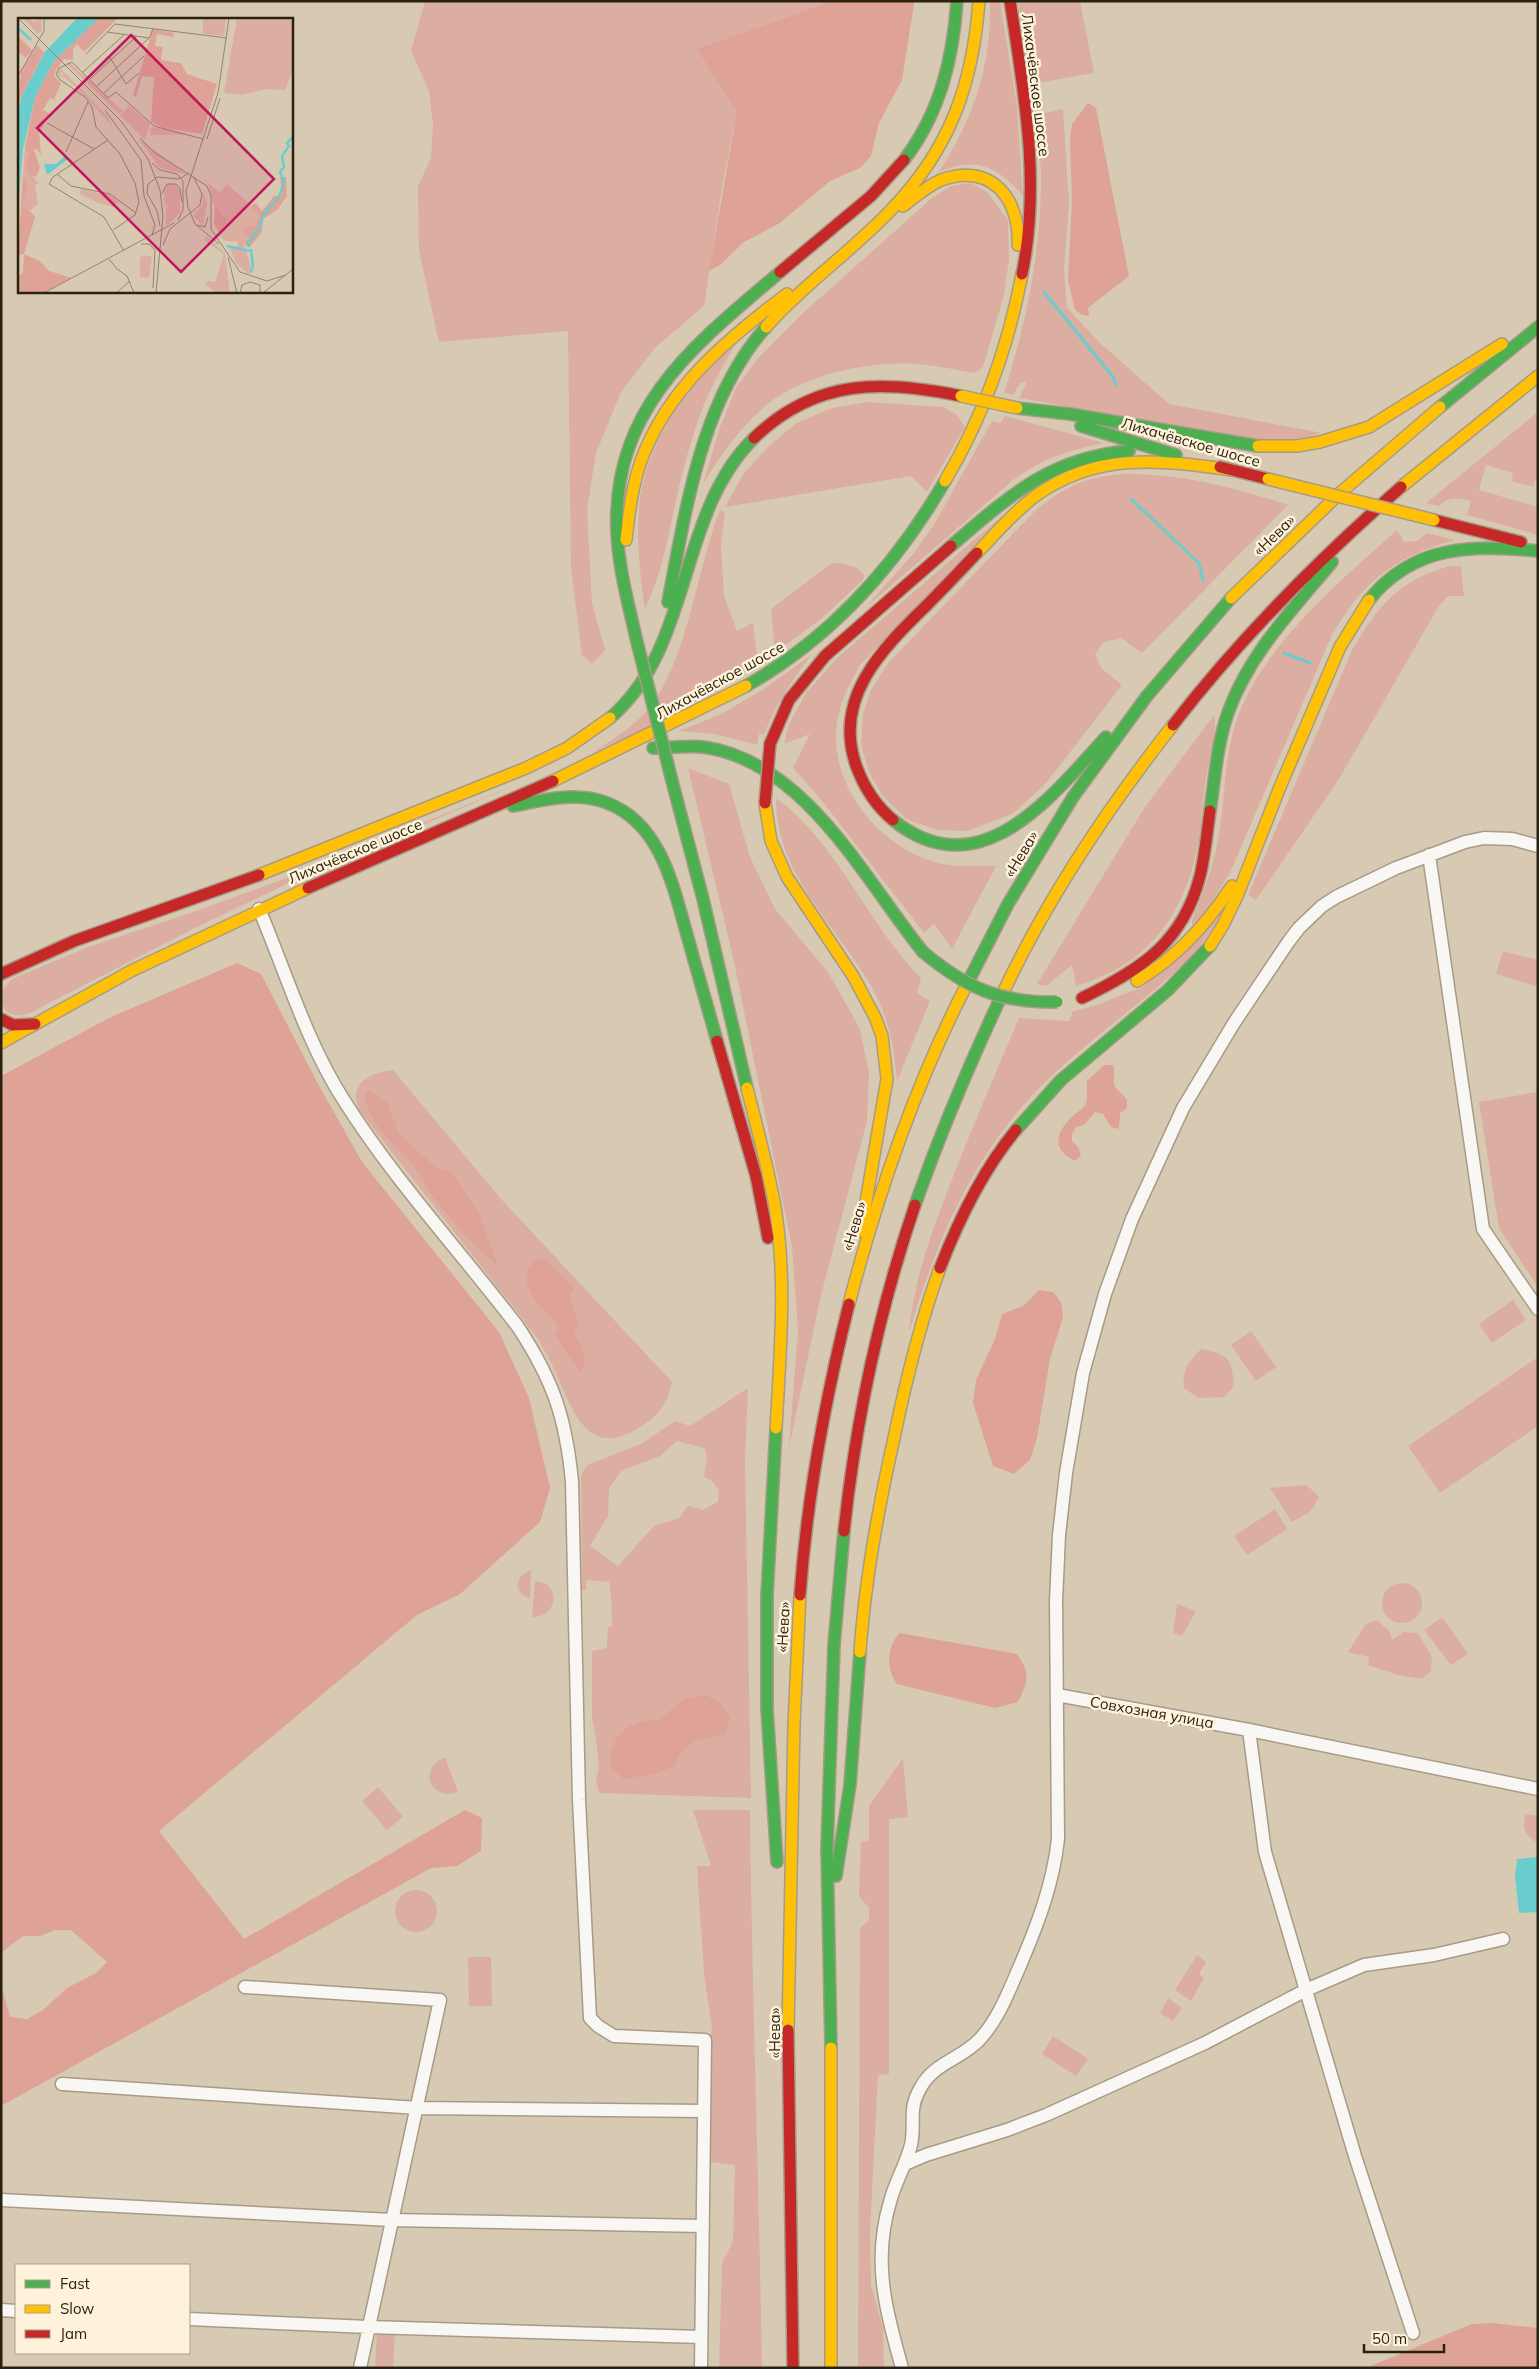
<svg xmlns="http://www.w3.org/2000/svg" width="1539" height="2369" font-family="Mulish,sans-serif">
<rect width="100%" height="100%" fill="#d8cab2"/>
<path fill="#dbaea1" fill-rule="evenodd" d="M425,1h407l-134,48 39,62 -15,77 -18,118 -48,41 -35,45 -25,61 -9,57 5,93 13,47 -13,14 -10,-9 -11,-86 -3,-238 -129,11 -20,-91 -1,-65 13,-28 2,-33 -4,-34 -18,-40z
M990,1h10l17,106 6,89c-24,-29 -49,-41 -85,-23 35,-53 54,-108 52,-172z
M1018,1h62l14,72 -51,9 -13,-6z
M1063,109l6,93 -5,67 3,39 33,35 69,61 153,29 -25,6h-47l-231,-41 8,-17 -7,2 -7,12 -9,-2c23,-72 38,-146 37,-221 -1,-19 -4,-38 -5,-57z
M971,183l16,9 21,28 1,39 -5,36 -21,72 -8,6c-20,-3 -40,-8 -60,-9 -48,-3 -113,11 -151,43 -25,22 -44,49 -61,77l17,-57 16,-39 22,-30 45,-45 129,-115 19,-12z
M738,339c-9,17 -19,33 -27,50 -15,31 -24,66 -32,98 -10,42 -15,83 -34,122 -13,-91 -13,-144 46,-220 13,-18 32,-34 47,-50z
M867,402l76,5 13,7 9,13 -38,65 -16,-16 -186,31 19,-34 26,-28 27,-22 35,-15z
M1538,412v68h-3l-2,7 -22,-6 2,-8 -27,-8 -7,25 59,17v28l-71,-20 4,-14c-13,-3 -22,-5 -32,5l-13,-3z
M1005,416l99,27c-39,9 -59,14 -92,38l-148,128 50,-56 21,-30 57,-102 9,2z
M1122,474c58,-1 111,13 166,31l-146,148 -21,-15 -17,4 -9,12 6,14 21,17 -75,97 -33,31 -46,18 -31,-1 -31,-11 -23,-23 -14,-23 -8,-28 2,-31 7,-22 18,-29 148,-153c31,-24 46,-32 86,-36z
M720,510l5,2 -4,32 3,52 13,35 16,-8 5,39 -3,5 -116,65 -48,21c23,-14 49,-30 64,-53 34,-51 42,-131 65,-190z
M1003,515l-143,150c-9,17 -18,33 -22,52 -13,66 42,134 105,147 16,3 36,1 53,2l-44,83 -18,-25 -10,9 -101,-131 -30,-34 17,-34 -26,10 5,-20 17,-31 31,-35z
M1397,530l7,12 13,-1 10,-8 28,7c-61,17 -91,40 -123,95l-102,238 -22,35 -16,18v-6c12,-28 22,-56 27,-86 6,-34 5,-72 15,-105 21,-77 105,-147 163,-199z
M832,563c11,0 25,2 32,12l-1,5 -41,38 -47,35 -4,-44z
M1451,566h10l3,30h-16l-9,10 -100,173 -83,121 -8,-5 105,-247c26,-43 47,-69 98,-82z
M811,655c-19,26 -36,50 -47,80l-5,-1 -2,11 -43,-11 -35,-3 42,-17 43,-25z
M1214,715c5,10 -6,49 -8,63 -3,16 -3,33 -5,49 -11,78 -46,137 -125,159l-4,-21 -26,21 -9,-2 108,-177z
M688,768l41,16 21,73 25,52 53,63 32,57 9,44 -2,48 -47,178 -31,149 9,-118 -6,-83 -59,-290z
M522,782l-229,99 -96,46 -167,86c-20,6 -29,0 -29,-21l11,-13 76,-32 114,-38 109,-40z
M776,798c61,44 92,127 145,180l-4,15 13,8 -33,80c-3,-37 -10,-70 -30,-102 -36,-59 -91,-107 -91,-181z
M1219,918l-20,30 -15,16c-45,41 -95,76 -139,118 -71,71 -108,156 -136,251 4,-50 22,-99 40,-146 22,-57 46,-113 70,-169l50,3 4,-10 21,-5 48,-19z
M1503,951l35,9v21l-3,5 -39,-12z
M393,1070l109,130 170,182c-5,24 -15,35 -35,47 -43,26 -60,-7 -75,-42 -7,-17 -15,-33 -24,-48l-179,-229c-12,-27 12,-38 34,-40z
M1538,1092v195l-39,-59 -20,-126z
M1513,1300l13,20 -34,23 -13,-19z
M1251,1331l25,36 -20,14 -25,-36z
M1201,1349c27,5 31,9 33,37l-10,11 -26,1 -14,-10c-2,-18 4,-26 17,-39z
M1538,1357v69l-98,67 -32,-47z
M748,1388l-3,71 6,339 -152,-5 -3,-14 3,-11 -3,-30 -4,-20v-67l15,-3 1,-21 4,-1 -1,-32 -2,-12 -23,-2v10h-4l-1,-115 6,-10 54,-21 34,-23 15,5zM677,1441l27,7 3,8 -3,21 8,4 7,9 -1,12 -15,8 -15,-4 -9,12 -25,8 -36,40 -28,-20 18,-30 1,-28 12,-17 39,-15z
M1307,1485l12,12 -8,14 -19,11 -22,-34z
M1275,1509l12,20 -40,26 -13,-19z
M531,1570l-1,29 -9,-5 -4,-9 4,-9z
M535,1581c25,0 25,36 -3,36z
M1382 1603a20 20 0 1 1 40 0a20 20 0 1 1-40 0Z
M1177,1604l19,7 -14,25 -9,-3z
M1442,1617l26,37 -17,11 -27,-35z
M1377,1620l13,12 2,8 11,-8 15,1 14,24 -1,14 -9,8 -24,-4 -30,-10 1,-8 -21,-5 18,-28z
M445,1757l13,35c-28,10 -41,-23 -13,-35z
M903,1758l5,59 -19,2v255l-11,1 -8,156 1,54 12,43 1,40h-26l2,-440 9,-8v-12l-10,-12 2,-54 8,-1v-35z
M378,1787l25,30 -16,13 -25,-29z
M693,1810h57c2,186 9,372 12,558h-43l3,-105 11,-22 2,-76 -25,-3 -1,-119 3,-16 -8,-52 -7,-109h14z
M1525,1814l13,2v27c-14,-9 -15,-13 -13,-29z
M395 1911a21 21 0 1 1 42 0a21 21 0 1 1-42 0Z
M1197,1955l9,7 -7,12 5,4 -13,23 -16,-11z
M468,1957h23l1,49h-23z
M1168,1998l14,10 -9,13 -13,-8z
M1053,2036l35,23 -12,17 -34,-22z
M377,2332l18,1 -2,35h-18z"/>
<path fill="#dea296" d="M832,1h81l1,3 -12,76 -23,43 -8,33 -11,12 -30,13 -50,42 -36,19 -24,23 -11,6 28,-160 -40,-62z
M1088,103l8,5 33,168 -41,32 1,8 -7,-1 -7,-5 -7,-30 4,-78 -2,-62 2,-16z
M237,963l24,11 56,108 45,80 137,170 30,66 21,90 -10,34 -80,72 -43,21 -258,216 85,108 221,-129 17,8 -1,33 -24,15 -26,2 -430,238v-122l9,33 17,2 16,-9 24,-22 29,-15 11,-11 -36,-32h-16l-15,6h-17l-22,17v-877l110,-59z
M1104,1065h9c3,8 -1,15 2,22 3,4 9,8 12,13v8l-7,5 -1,16 -8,-2 -8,-13 -8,-2 -11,13 -8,2 -4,7v7l6,6 3,8 -6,6c-25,-12 -19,-30 -1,-46 3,-3 9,-6 11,-10 4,-7 1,-16 2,-24z
M368,1089l19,14 12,31 39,35 11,2 7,8 24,36 18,52c-23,-23 -49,-47 -68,-74 -5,-8 -8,-18 -15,-26 -20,-23 -44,-39 -51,-71z
M544,1258l31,31 -5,4 1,10 8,20 -5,10c9,15 14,23 7,40l-14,-19 -12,-21 5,-5c-7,-11 -17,-17 -24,-27 -13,-17 -15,-38 8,-43z
M1039,1290l14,2 8,10 2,15 -13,42 -13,79 -7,22 -16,14 -21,-8 -20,-63 3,-23 19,-41 7,-25 21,-8z
M900,1633l117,21c14,20 11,27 1,48l-23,6 -98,-24c-11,-15 -11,-37 3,-51z
M706,1695l15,9 9,14 -5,16 -32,8 -12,11 -8,14 -16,6 -33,6 -12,-10 -2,-15 6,-15 12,-12 15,-6 16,-1 25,-21z
M1493,2323l45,5v40h-172l106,-44z"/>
<path fill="#6acdcd" d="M1538,1857v55l-19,1 -4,-37 2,-17z"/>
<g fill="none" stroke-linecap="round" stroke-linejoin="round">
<path stroke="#6acdcd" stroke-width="3" d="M1044,292l69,85 3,8
M1131,499l68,64 4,17
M1284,653l26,10"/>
<g stroke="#a69b88" stroke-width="15">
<path id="street" d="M1429,855l54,374 55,80
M259,909c27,63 47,132 84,190 51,81 117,152 175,228 35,53 48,91 54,155l7,318 11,218 8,8 16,10 91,4 -4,328
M1057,1695l192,35 289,59
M1249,1730l16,122 90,304 58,177
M245,1987l195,13 -80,368
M62,2084l356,24 285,3
M905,2164l21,-9 81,-25 39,-15 159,-72 101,-53 58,-25 70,-10 69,-16
M1,2200l391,20 311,6
M1,2310l15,1
M189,2319l179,8 333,10
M902,2368c-16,-58 -30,-106 -12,-166 5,-20 16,-37 21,-57 5,-22 -4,-35 10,-58 13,-24 40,-28 58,-47 19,-20 29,-47 40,-72 18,-42 34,-83 39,-129l-2,-238 3,-66 7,-62 17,-100 22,-79 27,-75 51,-111 51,-85 55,-82 10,-13 23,-22 14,-9 60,-29 69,-26 19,-4 28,1 26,7"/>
</g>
<g stroke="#a69b88" stroke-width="14">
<path id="fast" d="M904,160c36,-47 49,-101 53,-159
M1440,407l98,-80
M1017,408l53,6 188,32
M1081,426l95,29
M951,546c57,-49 100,-89 178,-95
M1369,600c45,-56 104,-55 169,-49
M668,602c18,-93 33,-202 98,-275
M636,638c-8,-36 -18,-72 -19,-108 -5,-122 78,-186 163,-258
M746,686c85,-48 150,-121 199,-205
M610,718c84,-72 66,-203 144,-280
M653,748c16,0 34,-3 50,-1 102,14 161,132 220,205
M671,777l32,122 44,189
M513,806c31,-6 63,-15 94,-3 56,21 67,88 82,139 9,33 19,66 28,99
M1210,811c5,-33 7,-69 19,-101 21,-57 65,-102 103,-148
M893,820c87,70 158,-23 213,-83
M965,988l43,-84 65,-107 74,-101 84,-98
M1016,1130l45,-50 107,-90 42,-44
M915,1205c25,-71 54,-140 86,-208
M776,1428l-9,168v113l10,153
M836,1876l14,-91 10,-133
M831,2048l-4,-200 7,-203 10,-114"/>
</g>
<g stroke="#a69b88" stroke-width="14">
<path id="slow" d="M903,206c12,-9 24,-20 38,-26 50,-18 79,18 77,65
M766,327c38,-43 86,-76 125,-117 59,-61 82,-126 88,-209
M1258,446h39l23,-4 49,-15 133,-83
M945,481c38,-64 63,-133 77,-207
M1401,487l137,-111
M626,540c3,-27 6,-53 15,-79 26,-72 86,-122 146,-167
M977,553c18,-19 36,-40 57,-56 62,-46 127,-37 198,-27
M1231,598l109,-105 100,-86
M553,781l193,-95
M765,803l6,38 16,36 66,99 22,41 7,19 5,43 -26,152
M259,875l267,-107 41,-20 43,-30
M1210,946l13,-21 15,-31 42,-107 60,-140 29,-47
M1137,981c40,-24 69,-56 95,-95
M1001,997c45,-97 106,-188 172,-272
M1,1043l130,-72 177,-83
M747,1088c10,40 21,79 28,119 12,73 5,148 1,221
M849,1304c28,-108 65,-216 116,-316
M860,1652c5,-72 18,-143 34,-214 12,-58 26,-115 46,-170
M788,2030l6,-306 6,-129
M831,2368v-320"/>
</g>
<g stroke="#a69b88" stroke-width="14">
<path id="jam" d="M1010,1c14,92 31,181 12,273
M780,272l91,-76 33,-36
M754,438c62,-60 129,-58 207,-42
M1220,467l48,12
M1434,520l87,22
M1173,725c68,-88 145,-165 228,-238
M770,744l19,-44 36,-44 126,-110
M893,820c-17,-14 -28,-31 -36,-52 -26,-69 25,-119 70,-163 17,-17 33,-34 50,-52
M308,888l245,-107
M1,974l73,-33 185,-66
M1082,998c58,-28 101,-55 118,-122 5,-21 7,-43 10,-65
M1,1019l12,6 22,-1
M717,1041l39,135 12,62
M940,1268c19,-49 42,-97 76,-138
M844,1531c12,-112 35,-220 71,-326
M800,1595c7,-98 25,-195 49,-291
M788,2030l5,338"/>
</g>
<use href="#street" stroke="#f9f7f3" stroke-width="12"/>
<use href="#fast" stroke="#4caf50" stroke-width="11"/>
<use href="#slow" stroke="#ffc107" stroke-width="11"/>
<use href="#jam" stroke="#c62828" stroke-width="11"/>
<g stroke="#a69b88" stroke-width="14" stroke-linecap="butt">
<path id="fast-bridge" d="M636,638l35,139
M923,952c43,36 77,51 134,50"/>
</g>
<g stroke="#a69b88" stroke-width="14" stroke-linecap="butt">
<path id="slow-bridge" d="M961,396l56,12
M1268,479l166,41"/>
</g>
<g stroke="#a69b88" stroke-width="14" stroke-linecap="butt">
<path id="jam-bridge" d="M765,803l5,-59"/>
</g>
<use href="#fast-bridge" stroke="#4caf50" stroke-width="11"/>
<use href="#slow-bridge" stroke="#ffc107" stroke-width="11"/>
<use href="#jam-bridge" stroke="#c62828" stroke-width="11"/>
</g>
<g text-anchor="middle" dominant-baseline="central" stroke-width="5" stroke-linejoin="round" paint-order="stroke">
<g font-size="15" fill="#2a210f" stroke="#fef2db">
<text transform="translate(1036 85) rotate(83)">Лихачёвское шоссе</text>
<text transform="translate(1191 442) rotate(16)">Лихачёвское шоссе</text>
<text transform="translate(1274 535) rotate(-44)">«Нева»</text>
<text transform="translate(720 680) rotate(-29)">Лихачёвское шоссе</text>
<text transform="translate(355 851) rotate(-23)">Лихачёвское шоссе</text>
<text transform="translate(1021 854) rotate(-59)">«Нева»</text>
<text transform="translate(854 1226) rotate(-73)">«Нева»</text>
<text transform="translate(783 1627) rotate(-87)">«Нева»</text>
<text transform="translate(1152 1712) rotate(10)">Совхозная улица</text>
<text transform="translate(774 2033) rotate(-90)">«Нева»</text>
</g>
</g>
<g transform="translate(18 18)">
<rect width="275" height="275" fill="#d8cab2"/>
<path d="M5,0h7l3,4 8,-4 1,13 -4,3zM185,0h23l-2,18 -21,-2zM219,0h49l7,3v49l-8,20 -18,-1 -25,6 -18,-2zM25,33l2,1 -27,58 5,-23zM48,45h4l53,48 -4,3zM42,50l47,48 6,11 -30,-34 -19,-16 -2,2 1,-6 -3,-1 1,8 -4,-7zM111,88l21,18 -5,16 -25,-25zM135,109l32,6 2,2h-37v-6zM121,121l47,35 -26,-6zM7,129l4,6 -4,14 14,17h-4l3,20 -7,6 -3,-1v-11l-1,9 -5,1 5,-19 -4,-14zM180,156l22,19 7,-9 32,29 -3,12 -12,5 7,7 -7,7 7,23 -3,7 -12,-11 -7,-17 8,1 1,-5 -13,-1 -5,-5 9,-18 -6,-2 -10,-13 -5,-20zM157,166l5,8v21l-14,13v-18l3,-2 -4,-1 -1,-10 3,-10zM63,171l28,6 9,6 -4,6 -16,-4 -18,-9zM184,174l5,11 -4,24 -10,-12 10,-11zM189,218l18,18 5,39h-14l-11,-9 4,-3 6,1 9,-28 -20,-14zM126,237l8,2 -3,21 -9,-1v-19z" fill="#dbaea1"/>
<path d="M81,0h19l-34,34 -7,-8 -4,5v11l-9,-1 -9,12 -1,5 7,7 -7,17 -4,-2 -7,12 7,4 -11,18 2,23 -4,-6 -3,1 6,18 -4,9 -5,-2 -6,-8 4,-14 -4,-6 10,-50 19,-36zM135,11l21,4 -1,4 -16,-3 -2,12 8,1 -2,13 20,3 6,11 30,10 -15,50 -39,-6 -12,-6 3,-45 -12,-1 -6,21 -3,-2zM0,18l14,14 -6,8 -8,-6zM19,27l6,6 -25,51 3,-31zM5,157l5,14 -6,19 5,-1 3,-10 -2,12 7,8 -11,37 -6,1zM262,159h6l1,19 -10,14 -14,9 -1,13 -12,15 -4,-1 -1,-4 6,-5 -6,-1 -1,-8 12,-3 3,-10 -8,-9 5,-3 6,8 12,-15 8,-1zM197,187l8,11 6,2 -9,16 -6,-10zM6,236l16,7 9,10 23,7 -29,15h-25v-16l5,-5z" fill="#dea296"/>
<path d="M59,0h22l-45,43 -19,36 -12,52 -5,60v-99l4,-14 23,-44zM48,137l2,4 -21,16 -3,-11h12z" fill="#6acdcd"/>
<path fill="none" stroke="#6acdcd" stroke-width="2.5" d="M0,10l13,12M209,228l23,5M231,229l-1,-5 12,-15 3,-12 16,-18 5,-16 -4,-9 4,-5 -2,-11 7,-10 -2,-3 6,-6M232,255l3,-6 -2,-18"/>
<path fill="none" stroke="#928671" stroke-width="1" d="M0,0l103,103 27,38 12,31 3,26 -7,77M89,14l42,6M68,36l29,-30 112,14M91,38l17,28 13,-11M65,54l42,-38M0,58l26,-45v-13M72,61l47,-43M79,68l53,-49 3,-9M86,75l40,-37M87,92l36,50 3,36 11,29 -3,10M29,105l47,26M122,120l14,14 53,34 4,10v33l29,43 27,9 19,-6M189,121l13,-41M90,122l-55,37 -4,7 55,33 20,34M48,134l22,-50M134,145l8,7 17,4 6,7v29l-5,10M39,156l14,12 39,8 26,19M144,176l5,-10h9l4,5 2,13M179,207l8,2 3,-10M142,208l-3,-15 -10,-18 1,-9 9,-7 22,2 10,-6M95,212l22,-15 4,-13 -4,-19 -15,-29 -24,-27 -4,-20 -7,-10 -26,-18 -3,-5 3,-6 13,-6 36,36 8,-6 38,34 49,13M123,226h8l6,6 -2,38M201,226l-24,-20 -7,-17 -2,-16 32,-98 11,-75M145,227l7,-16 30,-24 2,-11 -8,-16M210,239l9,36M91,241l8,10 10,7 7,17M26,275l130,-70M98,275l14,-12M222,275l2,-8 8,-3 10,3v8M245,275l30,-24"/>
<path fill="#c2185b" fill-opacity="0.15" stroke="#c2185b" stroke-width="2.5" d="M113,17l143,144 -93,93 -144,-144z"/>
<rect width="275" height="275" fill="none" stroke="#2a210f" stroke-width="2.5"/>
</g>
<rect width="1539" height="2369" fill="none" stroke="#2a210f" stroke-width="5"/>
<rect x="15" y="2264" width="175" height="90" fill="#fef2db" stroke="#a99e89"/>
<rect x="25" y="2280" width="25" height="8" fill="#4caf50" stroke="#a99e89"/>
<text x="60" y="2289" font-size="15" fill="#2a210f">Fast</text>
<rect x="25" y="2305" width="25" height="8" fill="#ffc107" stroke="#a99e89"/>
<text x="60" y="2314" font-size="15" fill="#2a210f">Slow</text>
<rect x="25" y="2330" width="25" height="8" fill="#c62828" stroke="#a99e89"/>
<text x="60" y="2339" font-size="15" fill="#2a210f">Jam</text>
<path d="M1364 2344v8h80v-8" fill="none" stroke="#2a210f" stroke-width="2.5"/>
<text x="1372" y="2344" font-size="15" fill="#2a210f" stroke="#fef2db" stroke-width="4" paint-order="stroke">50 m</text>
</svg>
